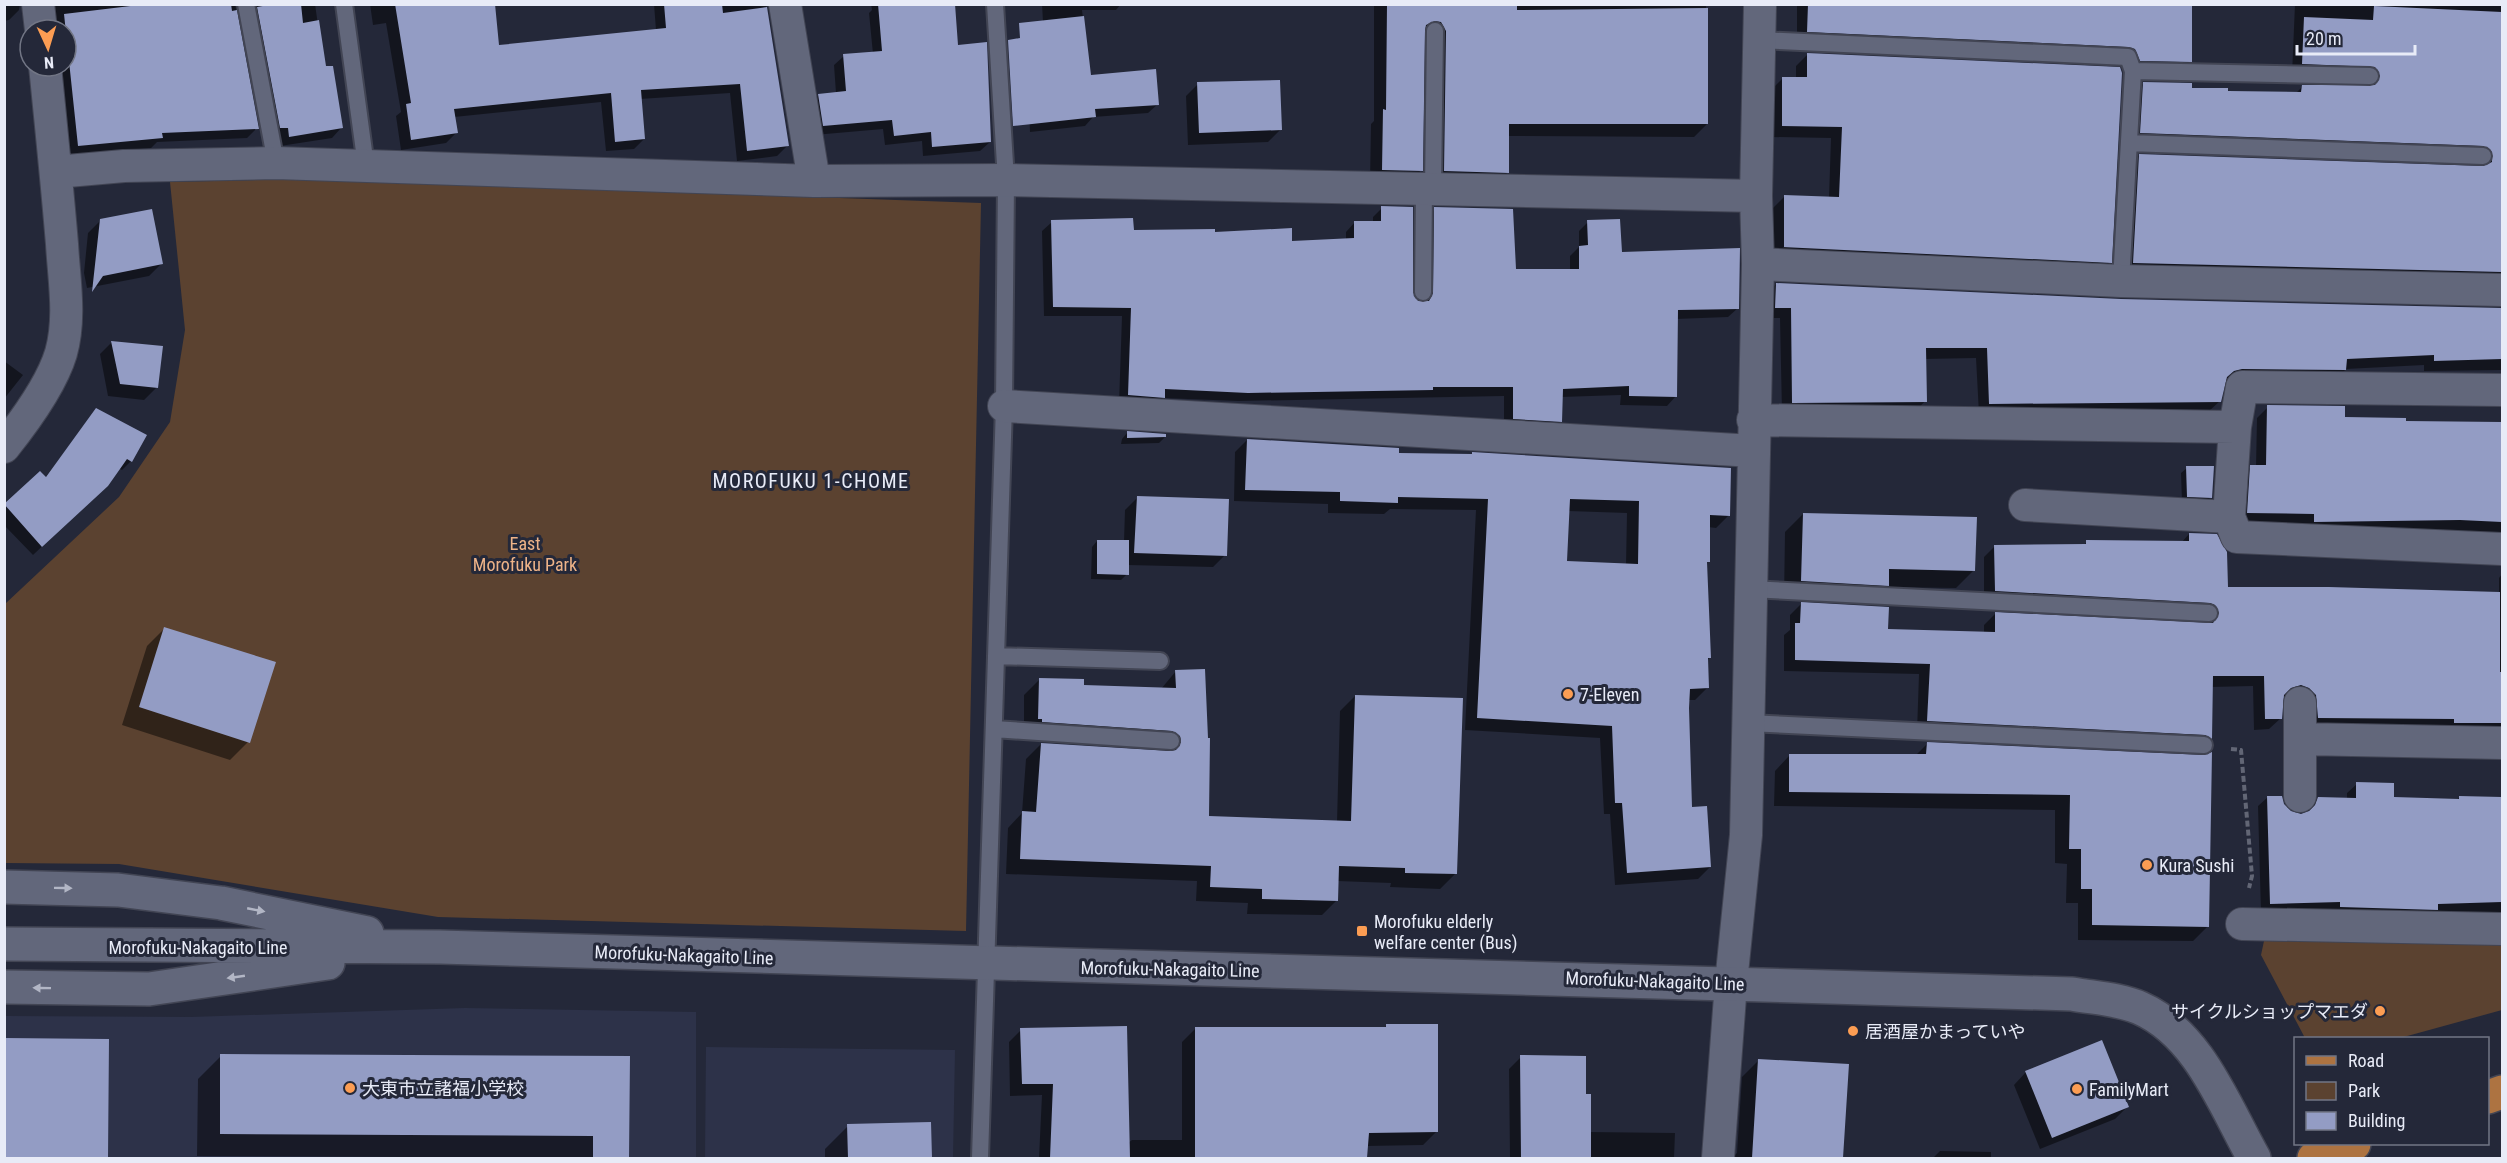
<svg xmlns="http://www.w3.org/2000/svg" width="2507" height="1163" font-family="'Roboto Condensed','Noto Sans JP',sans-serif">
<rect width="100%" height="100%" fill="#242839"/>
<path fill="#2d3249" d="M465,1008l231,4v146h-691v-142l186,1z
M706,1047l249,3 -2,108h-248z"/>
<path fill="#5b4230" d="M297,179l684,24 -15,728 -528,-14 -319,-53 -114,-1v-259l114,-107 51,-75 15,-92 -15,-148z
M2264,941l238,2v67l-102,28h-95l-44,-83z"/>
<path fill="#0007" fill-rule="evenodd" d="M4,4h16l-1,6 -10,10 -5,1z
M43,4h192l22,124 -10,10 -90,4 -6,6 -83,7 -10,-89h8v-36h-12z
M239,4h76l9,64 18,59 -10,11 -52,8z
M370,4h124l4,42 158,-16 -2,-26h112l21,142 -10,10 -40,5 -7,-68 -90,6 4,40 -10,10 -28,2 -5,-49 -147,15 2,16 -10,10 -45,7 -5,-34 5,-4 -15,-89 -13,2z
M871,4h82l3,42 34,96 -10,9 -57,5 -1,-15 -37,4 -2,-16 -69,6 -5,-31 10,-9 17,-2 -2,-28 10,-9 29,-2 -4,-41 3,-3z
M1042,4h79l-5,6h-34l8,67 68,27 -10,9 -55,4 -8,9 -55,6 -4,-100 17,-10z
M1374,4h332l1,120 -13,13 -186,-1v36l-13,13 -63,-2 -4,-149h-5l-2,136 -12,13 -39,-1 1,-58 3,-3z
M1797,4h393v57l-11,11 -55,-12 -327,-18z
M2295,4h207v284l-380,-14 6,-107 11,-12 343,13v-5l-353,-19 3,-50 12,-11 83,9 69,1 6,-6 67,-1v-3l-77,-8z
M1808,54l302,208 -11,11 -326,-15v-50l11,-11 45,1 2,-60 -60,-1v-47l12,-12 13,1v-13z
M1198,84l82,46 -12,12 -80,3 -2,-49z
M1382,208l31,91 9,5 3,-1 1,-85 9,-9 79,62h56v-15l9,-9v-16l9,-9 32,32 118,54 -10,9 -52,2v77l-9,10 -47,-1 1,-10 -60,2v24l-9,9 -48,-3v-31l-266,5 -75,-3 -9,8 -35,-2 3,-88h-78l-2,-85 10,-9 80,10 81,1 78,9 55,-2v-8l9,-10h18v-5z
M101,220l60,44 -12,12 -62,12 -3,-15 4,-40z
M1776,284l344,16 382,9v61l-78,1v-6l-78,4 -12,12 -105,-1 -4,1 -5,20 -12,11 -229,2 -3,-56 -52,1 1,42 -11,12h-132l-2,-95h-15v-22z
M112,342l45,45 -13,13 -36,-4 -8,-42z
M4,361l19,14 -19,24z
M2268,407l75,11 62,5 97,1v124l-53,-8v-10l-146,3 -66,-10 3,-45 11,-11h5l1,-49z
M96,410l35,51 -9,9 -3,-2 -12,17 -74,70 -29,-30v-19l36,-33 5,5z
M1127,433l38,4 -6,6 -38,1 1,-5z
M1247,440l150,14 332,61 -13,13 -8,-1v34l-2,3 3,94 -2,3v27l-12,12h-7l2,108 20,59 -12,12 -83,6 -5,-71h-6l-4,-76 -135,-8 11,-220 -86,-1 -6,5 -56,-1v-9l-94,-3 1,-49zM1568,511l59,2 -1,52 -61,-2z
M2187,468l24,29 -6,6 -23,-1 -1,-29z
M1137,498l88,57 -12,12 -86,-2v9l-6,6 -30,-1 1,-32 5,-6h27l1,-31z
M1803,514l171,56 -18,18 -70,-1 -16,16 -86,-4 1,-67z
M2189,534l38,55 272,3v-14l3,-4v165l-195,-10 -18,-33 -7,1 -1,21 -12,11 -15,1 -1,-44 -42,1v51l-11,11 -283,-17 2,-58 -135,-3v-36l6,-5v-15l11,-11 86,27 97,3v-9l11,-11 214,11 -2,-6 -223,-17v-45l11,-11h88l4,-4 94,1z
M165,628l83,114 -18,18 -108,-35 25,-79z
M1176,671l32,147 129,4 3,-111 15,-15 100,178 -15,15 -50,-2 1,-4 -54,-2v19l-15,15 -75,-1 1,-11 -52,-2 1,-20 -191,-7 2,-46 14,-15 4,-54 15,-15 128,9 -13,-8 -132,-11v-39l15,-15 44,7 78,2z
M1927,744l277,13 4,169 -15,15 -115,-1v-37h-12l1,-39 -12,-1v-53l-281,-4 1,-35 14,-15 127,-1z
M2357,784l36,14 64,2 3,-3 42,2v114h-241l-3,-107 10,-9 15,8 7,8 11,2 6,-2 2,-5 9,-10 29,1v-6z
M1386,1026l51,105 -14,14 -57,1v12h-327l3,-63 -32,1 -1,-54 12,-12 107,113 4,-3h50v-98l14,-14 188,1z
M4,1039l104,1 -1,118h-103z
M221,1056l408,2 -1,100 -431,-2 1,-77z
M1521,1057l63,38 5,37 86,1 -1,25h-164l-1,-89z
M1759,1060l88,6 -5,92h-110l5,-5 5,-76z
M2026,1072l101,35 -12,12 -75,30 -26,-64z
M930,1124v34h-105v-9l23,-23z
M1940,1151l51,1v6h-58z"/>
<path fill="#939cc4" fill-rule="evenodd" d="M147,4h84l1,7 5,-1 22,119 -97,4 1,5 -85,8 -14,-132z
M274,4h27l2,19 16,-3 7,46h7l10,62 -54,9 -1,-9h-8l-23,-121z
M395,4h100l4,41 167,-17 -2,-24h58l1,9 44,-6 22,139 -42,5 -7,-67 -99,6 4,49 -30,3 -4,-49 -157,16 4,24 -47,7 -5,-36 5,-1z
M878,4h77l3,41 29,-3 4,100 -59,5 -1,-15 -37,4 -2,-16 -69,6 -5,-32 28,-3 -3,-37 39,-3z
M1387,4h130v6l191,-2v116h-199v49l-65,-2 2,-140 -5,-9 -6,-1 -9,4 -1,6 -2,140 -41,-1 1,-61 3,1z
M1808,4h384v58l-52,-1 -5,-12 -7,-2 -321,-15z
M2374,6l128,6v260l-369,-9 6,-109 344,12 9,-4v-10l-9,-6 -343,-13 3,-51 49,1v5h36v3l73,1 1,-7h73l5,-9 -5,-9 -73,-3 2,-47 69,3z
M1084,16l7,59 65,-6 3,36 -64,4 1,8 -83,9 -5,-86 12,-2 -1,-15z
M1807,53l313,14 2,6 -10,190 -330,-16h2v-52l55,2 3,-70 -60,-1v-49h25z
M1280,80l2,50 -83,3 -2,-51z
M1381,206l32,1v85l5,9h11l4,-8 1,-86 79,2 3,60h63v-23l9,-1 -1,-25 33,-1 2,33 118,-4 -1,61 -61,1 -1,87 -48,-1v-10l-66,3 -1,33 -49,-3v-32h-80v3l-185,3 -83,-4v9l-37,-3 3,-87 -78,-1 -2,-87 82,-2 1,12 81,-1v3l77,-4v13l62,-3v-17h27z
M152,209l11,55 -60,12 -11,16 8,-73z
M1776,283l345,16 381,9v51l-68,2v-6l-87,4 -1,11 -104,-1 -8,2 -7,6 -6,25 -232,2 -2,-56h-61l1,54 -135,1 -1,-95h-16z
M111,341l52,5 -5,42 -38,-4z
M2267,405l78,1v11l61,1v3l96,1v100l-42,-2 -146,2v-8l-67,-1 3,-48h16z
M96,408l51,27 -15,27 -5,-3 -19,27 -66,61 -38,-43 36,-33 6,6z
M1127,431l39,3v3l-39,1z
M1247,439l152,9v5l73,1v-2l259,16 -1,48 -20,-1v47h-3l4,96h-3l1,30 -19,1 -1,19 3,99 15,-1 4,61 -84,6 -5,-70h-7l-3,-77 -135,-8 11,-219 -90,-2v6l-58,-2v-9l-95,-2zM1570,499l69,2 -1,63 -71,-3z
M2186,466h28l-2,32 -25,-1z
M1137,496l92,3 -2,57 -93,-3z
M1803,513l174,4 -2,54 -86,-2v17l-88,-5z
M2189,533l28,1 10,18 1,35h101l171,5v80h2v51h-48v-4l-136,-1 -2,-23 -7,-7 -8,-3 -10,3 -7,7 -2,24h-17l-1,-43h-51l-1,63 -7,-4 -278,-14 3,-57 -135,-4v-37h5l1,-21 88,5 -1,22 107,3v-20l218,11 6,-10 -4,-8 -5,-2 -215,-12 -1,-46 92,-1v-4l103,1z
M1097,540h32v35l-32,-1z
M164,627l112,35 -26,81 -111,-36z
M1205,669l3,69h2l-1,78 142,5 4,-126 108,3 -6,176 -52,-1v-5l-66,-2 -1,35 -76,-2v-10l-52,-2 1,-21 -191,-7 2,-48 14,1 5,-69 129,8 6,-1 5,-8 -1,-6 -8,-5 -130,-9v-3h-4l1,-41 45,1v6l92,3 -1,-18z
M1927,742l277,13 8,-3 -3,175 -117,-2v-36h-11v-40h-12l1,-54 -281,-3v-38h137z
M2356,782l38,1v14l65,2v-3l43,1v105l-64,2v6l-98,-3v-5l-70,2 -3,-108h15l2,8 7,7 10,3 8,-3 6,-6 3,-8 38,1z
M1386,1024h52v108l-69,1 -2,25h-172v-131h191z
M1127,1026l3,132h-80l3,-74h-31l-2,-56z
M4,1038l105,1 -1,119h-104z
M2102,1040l27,67 -77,31 -27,-67z
M220,1054l410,2 -1,102h-36v-22l-373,-2z
M1520,1055l66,1v38h5v64h-70z
M1758,1059l91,5 -6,94h-91z
M931,1122l1,36h-84l-1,-34z"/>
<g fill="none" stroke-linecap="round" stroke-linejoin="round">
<g stroke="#424554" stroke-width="20">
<path id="lane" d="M246,4l30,159
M344,4l22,162
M1759,40l369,17 5,14 -12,210
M2133,71l237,5
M2129,143l354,13
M1433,189l2,-158
M1423,292l1,-103
M1750,589l459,24
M996,656l164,5
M1748,723l456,22
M994,729l177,12
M980,1158l24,-752 2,-226 -11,-176"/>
</g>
<g stroke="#424554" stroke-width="34">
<path id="street" d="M38,4l3,26
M785,4l29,177
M56,172l68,-6 152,-3 538,18 192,-1 750,16
M1758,264l363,17 381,9
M1004,406l749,45
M1753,420l482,7 -6,90 -204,-12
M2235,427l7,-40 260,3
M4,447c20,-25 48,-64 57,-94 10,-36 3,-73 1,-109 -5,-60 -11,-119 -17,-178
M2229,517l8,20 265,12
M2302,739l200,4
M2300,796v-93
M2242,924l260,5
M1718,1158l13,-175 15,-148 12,-571 -2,-68 4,-192"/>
</g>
<g stroke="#424554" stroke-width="36">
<path id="secondary" d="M4,887l114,3 103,13 146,30
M4,944l436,3 1632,47c22,4 48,5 68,14 59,26 84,97 114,150
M4,987l145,2 179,-26"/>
</g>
<g stroke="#424554" stroke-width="36">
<path id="primary" d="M2488,1097l14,-5
M2314,1158l40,-14"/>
</g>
<path stroke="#626675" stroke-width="4" stroke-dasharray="6 3" stroke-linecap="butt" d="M2231,749l10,1 11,126 -3,12"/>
<use href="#lane" stroke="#62677b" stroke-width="16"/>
<use href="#street" stroke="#62677b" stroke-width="32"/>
<use href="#secondary" stroke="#62677b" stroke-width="33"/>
<use href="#primary" stroke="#ad7341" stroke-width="33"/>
</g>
<defs><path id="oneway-solid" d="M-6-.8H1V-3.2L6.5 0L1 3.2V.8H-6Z" transform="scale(1.5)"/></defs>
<g fill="#b2b6c5">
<use href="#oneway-solid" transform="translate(63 888) rotate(1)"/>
<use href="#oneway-solid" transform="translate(256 910) rotate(11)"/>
<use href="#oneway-solid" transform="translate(236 977) rotate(172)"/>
<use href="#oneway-solid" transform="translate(42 988) rotate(-179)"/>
</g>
<g fill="#fc9d53" stroke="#242839" stroke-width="2">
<circle cx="1568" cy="694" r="6"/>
<circle cx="2147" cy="865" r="6"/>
<rect x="1356" y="925" width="12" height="12" rx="3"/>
<circle cx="2380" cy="1011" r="6"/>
<circle cx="1853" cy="1031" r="6"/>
<circle cx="350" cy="1088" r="6"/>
<circle cx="2077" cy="1089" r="6"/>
</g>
<g text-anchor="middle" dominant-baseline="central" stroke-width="6" stroke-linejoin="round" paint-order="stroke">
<g font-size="18" fill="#eeb388" stroke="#242839">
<text x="525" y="543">East<tspan x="525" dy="21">Morofuku Park</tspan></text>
</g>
<g font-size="18" fill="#e8ebf7" stroke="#242839" text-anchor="start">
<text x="1580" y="694">7-Eleven</text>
<text x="2159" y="865">Kura Sushi</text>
<text x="1374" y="921">Morofuku elderly<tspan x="1374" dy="21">welfare center (Bus)</tspan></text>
<text x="2368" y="1011" text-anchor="end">サイクルショップマエダ</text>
<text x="1865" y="1031">居酒屋かまっていや</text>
<text x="362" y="1088">大東市立諸福小学校</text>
<text x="2089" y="1089">FamilyMart</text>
</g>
<g font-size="18" fill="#e8ebf7" stroke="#242839">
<text x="198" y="947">Morofuku-Nakagaito Line</text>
<text transform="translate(684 955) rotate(2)">Morofuku-Nakagaito Line</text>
<text transform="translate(1170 969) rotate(1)">Morofuku-Nakagaito Line</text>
<text transform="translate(1655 981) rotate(2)">Morofuku-Nakagaito Line</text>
</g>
<g font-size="20" letter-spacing="1.5" fill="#e8ebf7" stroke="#242839">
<text x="811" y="481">MOROFUKU 1-CHOME</text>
</g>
</g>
<rect width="2507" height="1163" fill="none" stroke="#e8ebf7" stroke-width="12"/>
<rect x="2294" y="1037" width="195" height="108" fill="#242839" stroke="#727685" stroke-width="1.5"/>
<rect x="2306" y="1056" width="30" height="9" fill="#ad7341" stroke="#727685" stroke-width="1.5"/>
<text x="2348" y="1067" font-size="18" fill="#e8ebf7">Road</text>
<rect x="2306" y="1082" width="30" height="18" fill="#5b4230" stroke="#727685" stroke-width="1.5"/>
<text x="2348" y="1097" font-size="18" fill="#e8ebf7">Park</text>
<rect x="2306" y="1112" width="30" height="18" fill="#939cc4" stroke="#727685" stroke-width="1.5"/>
<text x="2348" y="1127" font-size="18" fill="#e8ebf7">Building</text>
<g transform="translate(48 48) rotate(176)"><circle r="28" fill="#242839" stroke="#727685" stroke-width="1.5"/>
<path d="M0-4.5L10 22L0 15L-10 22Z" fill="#fc9d53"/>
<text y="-9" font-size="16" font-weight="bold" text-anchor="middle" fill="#e8ebf7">N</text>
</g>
<path d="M2297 45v9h118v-9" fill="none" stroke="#e8ebf7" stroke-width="3"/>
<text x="2306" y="45" font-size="18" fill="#e8ebf7" stroke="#242839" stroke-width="4.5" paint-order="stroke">20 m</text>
</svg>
